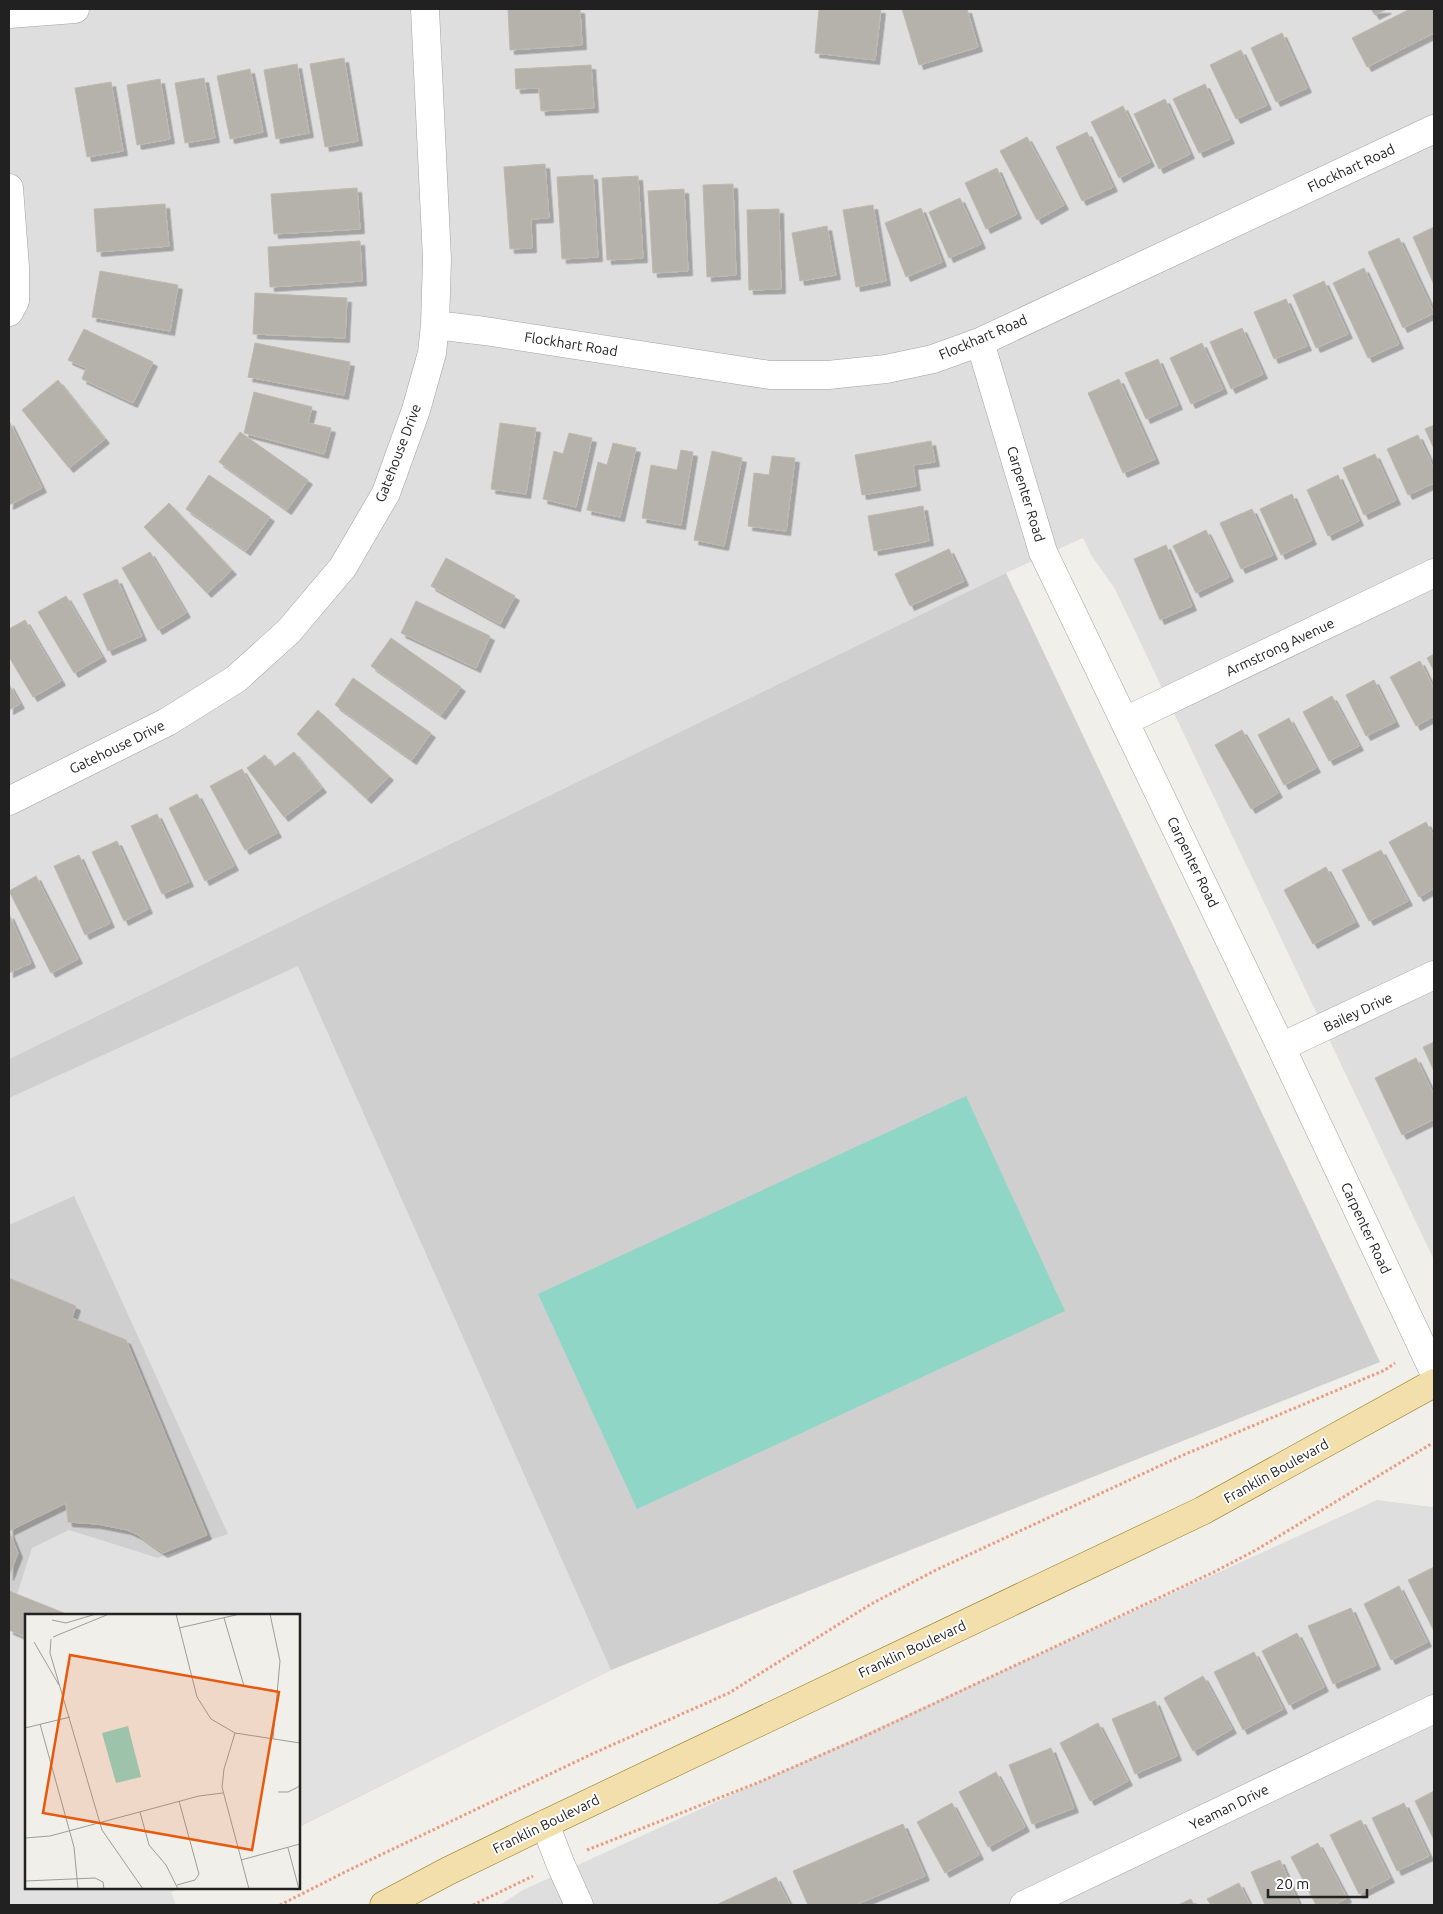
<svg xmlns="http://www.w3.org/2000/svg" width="1443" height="1914" font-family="Ubuntu,sans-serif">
<defs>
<filter id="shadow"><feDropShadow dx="4.5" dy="4.5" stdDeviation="0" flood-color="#0004"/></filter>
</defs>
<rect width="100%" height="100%" fill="#f0efe9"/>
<path fill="#dfdede" d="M9,9h1425v1251l-319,-671 -24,-34 -8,-17 -77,35 -997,486z
M1377,1500l55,7 2,-1v399h-934l23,-15z"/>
<path fill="#cfcfcf" d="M1006,573l374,789 -769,308 -312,157v-212h-273v273h153l-34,17h-136v-846z"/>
<path fill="#90d6c6" d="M966,1096l99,215 -428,198 -99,-215z"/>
<path fill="#e1e1e1" d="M298,966l313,704 -312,157v-212h-273v273h153l-8,4 5,13h-167v-286l23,-71 37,-18 89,28 70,-24 -154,-338 -65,29v-127z"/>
<path fill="#b5b1ab" stroke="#c0b8ac" filter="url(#shadow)" d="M508,9h72l2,36 -72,5z
M819,9h62l-6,51 -60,-7z
M902,9h65l11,38 -59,18z
M1371,9h16l-12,6z
M1410,9h24v24l-67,34 -15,-29z
M1282,33l25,55 -31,14 -25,-54z
M1241,50l26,55 -31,14 -26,-54z
M344,58l14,83 -33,6 -15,-83z
M297,64l12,69 -33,6 -12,-69z
M591,65l3,43 -53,3 -2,-23 -23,1 -1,-20z
M250,69l13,63 -33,7 -13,-63z
M204,78l11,60 -30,5 -10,-60z
M160,79l10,60 -33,6 -10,-60z
M111,82l12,69 -36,6 -12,-69z
M1205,84l25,55 -31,14 -26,-54z
M1165,99l25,55 -31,15 -25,-55z
M1123,106l27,56 -31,16 -28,-56z
M1087,132l26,55 -31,14 -26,-54z
M1027,137l37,68 -27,15 -37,-69z
M545,164l4,54 -18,1 1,29 -22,1 -6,-82z
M997,168l20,46 -31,15 -21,-46z
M593,175l5,82 -36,2 -5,-82z
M638,176l5,82 -36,2 -5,-82z
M733,184l3,91 -29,2 -4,-92z
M357,188l3,41 -86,5 -3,-40z
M684,189l4,82 -35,2 -5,-82z
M960,198l21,46 -32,14 -20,-46z
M165,204l4,42 -72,6 -3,-43z
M873,205l13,76 -30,6 -13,-77z
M921,208l21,54 -36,15 -21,-54z
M779,209l2,80 -32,1 -2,-80z
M827,226l9,49 -36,6 -8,-48z
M1434,227v58l-21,-48z
M1399,238l35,75 -31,15 -35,-76z
M360,241l2,40 -92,6 -2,-40z
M1364,268l35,76 -31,14 -35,-75z
M100,271l78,14 -8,46 -78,-14z
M1324,281l24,53 -32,14 -23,-53z
M255,293l92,5 -2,40 -92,-4z
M1286,299l21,47 -33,13 -20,-47z
M1242,328l21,46 -32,15 -21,-47z
M84,329l69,33 -20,41 -51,-24 4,-11 -18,-8z
M255,343l95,19 -6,33 -96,-18z
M1202,343l21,46 -32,15 -21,-46z
M1158,359l20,46 -32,14 -21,-46z
M1119,379l36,80 -32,14 -35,-80z
M58,380l47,59 -36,29 -47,-58z
M254,392l58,15 -4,16 23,5 -7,26 -80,-21z
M9,421l33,67 -33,17z
M500,423l36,5 -10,66 -35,-5z
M1434,425v24l-9,-20z
M240,432l68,48 -21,30 -68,-48z
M569,433l23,5 -16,69 -33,-8 11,-48 9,3z
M1418,435l16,34v14l-26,12 -21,-46z
M931,441l4,21 -22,3 3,21 -54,9 -7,-40z
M613,443l23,5 -16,69 -33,-7 11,-48 9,3z
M681,450l12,2 -12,73 -39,-7 9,-53 26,5z
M712,451l30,7 -18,88 -30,-6z
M1375,454l21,46 -32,15 -21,-47z
M772,456l23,2 -9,73 -38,-5 6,-53 15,2z
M209,475l61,42 -24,34 -60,-42z
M1338,475l21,46 -31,15 -21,-46z
M1292,494l20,46 -31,15 -21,-46z
M169,503l63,67 -25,23 -63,-66z
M923,506l6,35 -55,10 -6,-35z
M1252,509l21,46 -32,14 -21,-46z
M1206,530l23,47 -33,16 -23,-47z
M1166,545l26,61 -32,14 -26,-61z
M949,549l15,32 -54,25 -15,-32z
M150,552l36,61 -28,17 -36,-62z
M446,558l69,38 -15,28 -69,-38z
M117,579l25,57 -34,15 -25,-57z
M66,596l36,61 -28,16 -36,-61z
M416,601l74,35 -14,32 -75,-35z
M25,620l36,61 -28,16 -24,-40v-28z
M391,638l70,49 -20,28 -70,-49z
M1434,654v17l-7,-13z
M1420,661l14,28v27l-18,10 -26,-49z
M353,678l78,55 -19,27 -77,-55z
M1374,680l21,42 -29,14 -20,-41z
M9,684l11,20 -11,6z
M1332,696l27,50 -30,15 -26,-49z
M318,710l71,66 -22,23 -70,-65z
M1289,718l27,50 -32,17 -26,-50z
M1242,730l36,63 -27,16 -36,-64z
M294,752l28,36 -38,29 -37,-49 18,-13 9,12z
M242,769l35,64 -32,17 -35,-64z
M197,794l37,72 -29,15 -36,-73z
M157,814l32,68 -27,12 -31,-68z
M1426,822l8,15v51l-15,9 -30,-55z
M117,841l31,68 -24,12 -32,-69z
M1381,850l27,51 -39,20 -27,-51z
M79,855l31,68 -25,12 -31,-69z
M1326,867l29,55 -42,22 -29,-54z
M36,876l42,83 -27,14 -42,-82z
M9,914l22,49 -22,10z
M1434,1042v29l-11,-24z
M1416,1058l18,37v24l-32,16 -27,-57z
M9,1278l67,28 -4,12 54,22 81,195 -44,18 -25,-18 -11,-5 -30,-6 -29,-2 -2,-19 -57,28 9,22 -9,23z
M1434,1567v64l-26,-51z
M1399,1586l28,56 -36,18 -27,-56z
M9,1591l60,24h-43v22l-17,-7z
M1351,1608l25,57 -43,19 -25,-58z
M1297,1633l27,54 -35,18 -27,-54z
M1254,1652l29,57 -40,21 -29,-58z
M1203,1676l29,53 -39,22 -29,-53z
M1155,1701l22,55 -42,18 -23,-55z
M1098,1723l30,58 -38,20 -30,-58z
M1051,1748l23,60 -42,16 -23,-59z
M996,1772l29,55 -37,20 -29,-55z
M1434,1791v49l-19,-39z
M952,1803l27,52 -34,18 -28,-51z
M1404,1803l25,53 -32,15 -25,-53z
M1361,1820l29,58 -31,16 -29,-59z
M903,1824l22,52 -70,29h-47l-15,-34z
M1318,1843l29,55 -13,7h-18l-25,-48z
M1280,1860l19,45h-34l-14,-33z
M776,1877l14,28h-74z
M1239,1883l11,22h-39l-4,-6z
M1191,1899l3,6h-16z"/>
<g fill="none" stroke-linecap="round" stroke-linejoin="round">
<g stroke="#a2a2a2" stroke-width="29">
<path id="minor" d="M9,14l66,-5
M9,188l6,79v34l-6,11
M435,325l50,6 285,44h58l58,-6 47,-10 47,-17 454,-213
M980,342l63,210 238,495 153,325
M1125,721l309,-148
M9,801l158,-79 69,-43 53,-48 54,-64 43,-74 30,-83 16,-57 3,-28 2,-66 -12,-250
M1281,1047l153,-72
M545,1824l15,39 19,42
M1024,1905l410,-196"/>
</g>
<g stroke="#8d7711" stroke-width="29">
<path id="major" d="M384,1905l64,-34 97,-47 657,-313 232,-128"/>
</g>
<path stroke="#eb9b7f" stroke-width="3" stroke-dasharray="2.5 2.5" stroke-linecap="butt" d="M587,1850l170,-67 108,-47 351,-165 40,-21 175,-106
M280,1905l67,-34 247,-118 135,-60 142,-89 65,-34 245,-114 204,-86 10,-7
M473,1905l60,-29"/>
<use href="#minor" stroke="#fff" stroke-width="28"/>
<use href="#major" stroke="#f2dfac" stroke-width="28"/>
</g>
<g text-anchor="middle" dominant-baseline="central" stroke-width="4" stroke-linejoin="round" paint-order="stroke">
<g font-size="14" fill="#212121" stroke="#fff">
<text transform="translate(1351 168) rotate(-25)">Flockhart Road</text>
<text transform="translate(983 337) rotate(-23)">Flockhart Road</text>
<text transform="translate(571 344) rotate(9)">Flockhart Road</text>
<text transform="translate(398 453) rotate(-69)">Gatehouse Drive</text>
<text transform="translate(1026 494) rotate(73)">Carpenter Road</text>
<text transform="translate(1280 647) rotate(-25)">Armstrong Avenue</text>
<text transform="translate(117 747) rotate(-26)">Gatehouse Drive</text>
<text transform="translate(1193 862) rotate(64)">Carpenter Road</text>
<text transform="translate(1358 1012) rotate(-25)">Bailey Drive</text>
<text transform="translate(1366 1228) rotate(65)">Carpenter Road</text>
<text transform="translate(1276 1471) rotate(-29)">Franklin Boulevard</text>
<text transform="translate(912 1649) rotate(-25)">Franklin Boulevard</text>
<text transform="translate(1229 1807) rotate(-26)">Yeaman Drive</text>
<text transform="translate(546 1824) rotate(-26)">Franklin Boulevard</text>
</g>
</g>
<g transform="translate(25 1614)">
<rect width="275" height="275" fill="#f0efe9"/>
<path d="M103,112l13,51 -25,6 -14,-50z" fill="#90d6c6"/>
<path fill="none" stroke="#9d9d99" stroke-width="1" d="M151,0l21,83 14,22 24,14 65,10M245,0l10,47 -7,78M199,4l20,68 34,5M27,6l14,3 30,-9M154,14l61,-14M28,23l56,-23M26,25l-1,14 52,177 41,59M9,28l25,43M15,110l34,123 4,42M0,114l45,-11M210,119l-11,36 -2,18 27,102M253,178h10l12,-6M115,198l9,33 17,20 12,24M0,224l25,-2 149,-40 24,-3M263,234l11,41M216,246l59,-16M0,267l70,-3 8,4 1,7M152,271l18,-5 4,-6 -20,-73"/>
<path fill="#e8590c" fill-opacity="0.15" stroke="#e8590c" stroke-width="2.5" d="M45,41l209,37 -27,158 -209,-37z"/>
<rect width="275" height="275" fill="none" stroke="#212121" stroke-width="2.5"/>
</g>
<rect width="1443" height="1914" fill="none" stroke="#212121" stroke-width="20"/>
<path d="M1268 1889v8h99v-8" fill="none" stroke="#212121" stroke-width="2.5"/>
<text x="1276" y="1889" font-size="15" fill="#212121" stroke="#ffffff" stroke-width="4" paint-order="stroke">20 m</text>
</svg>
